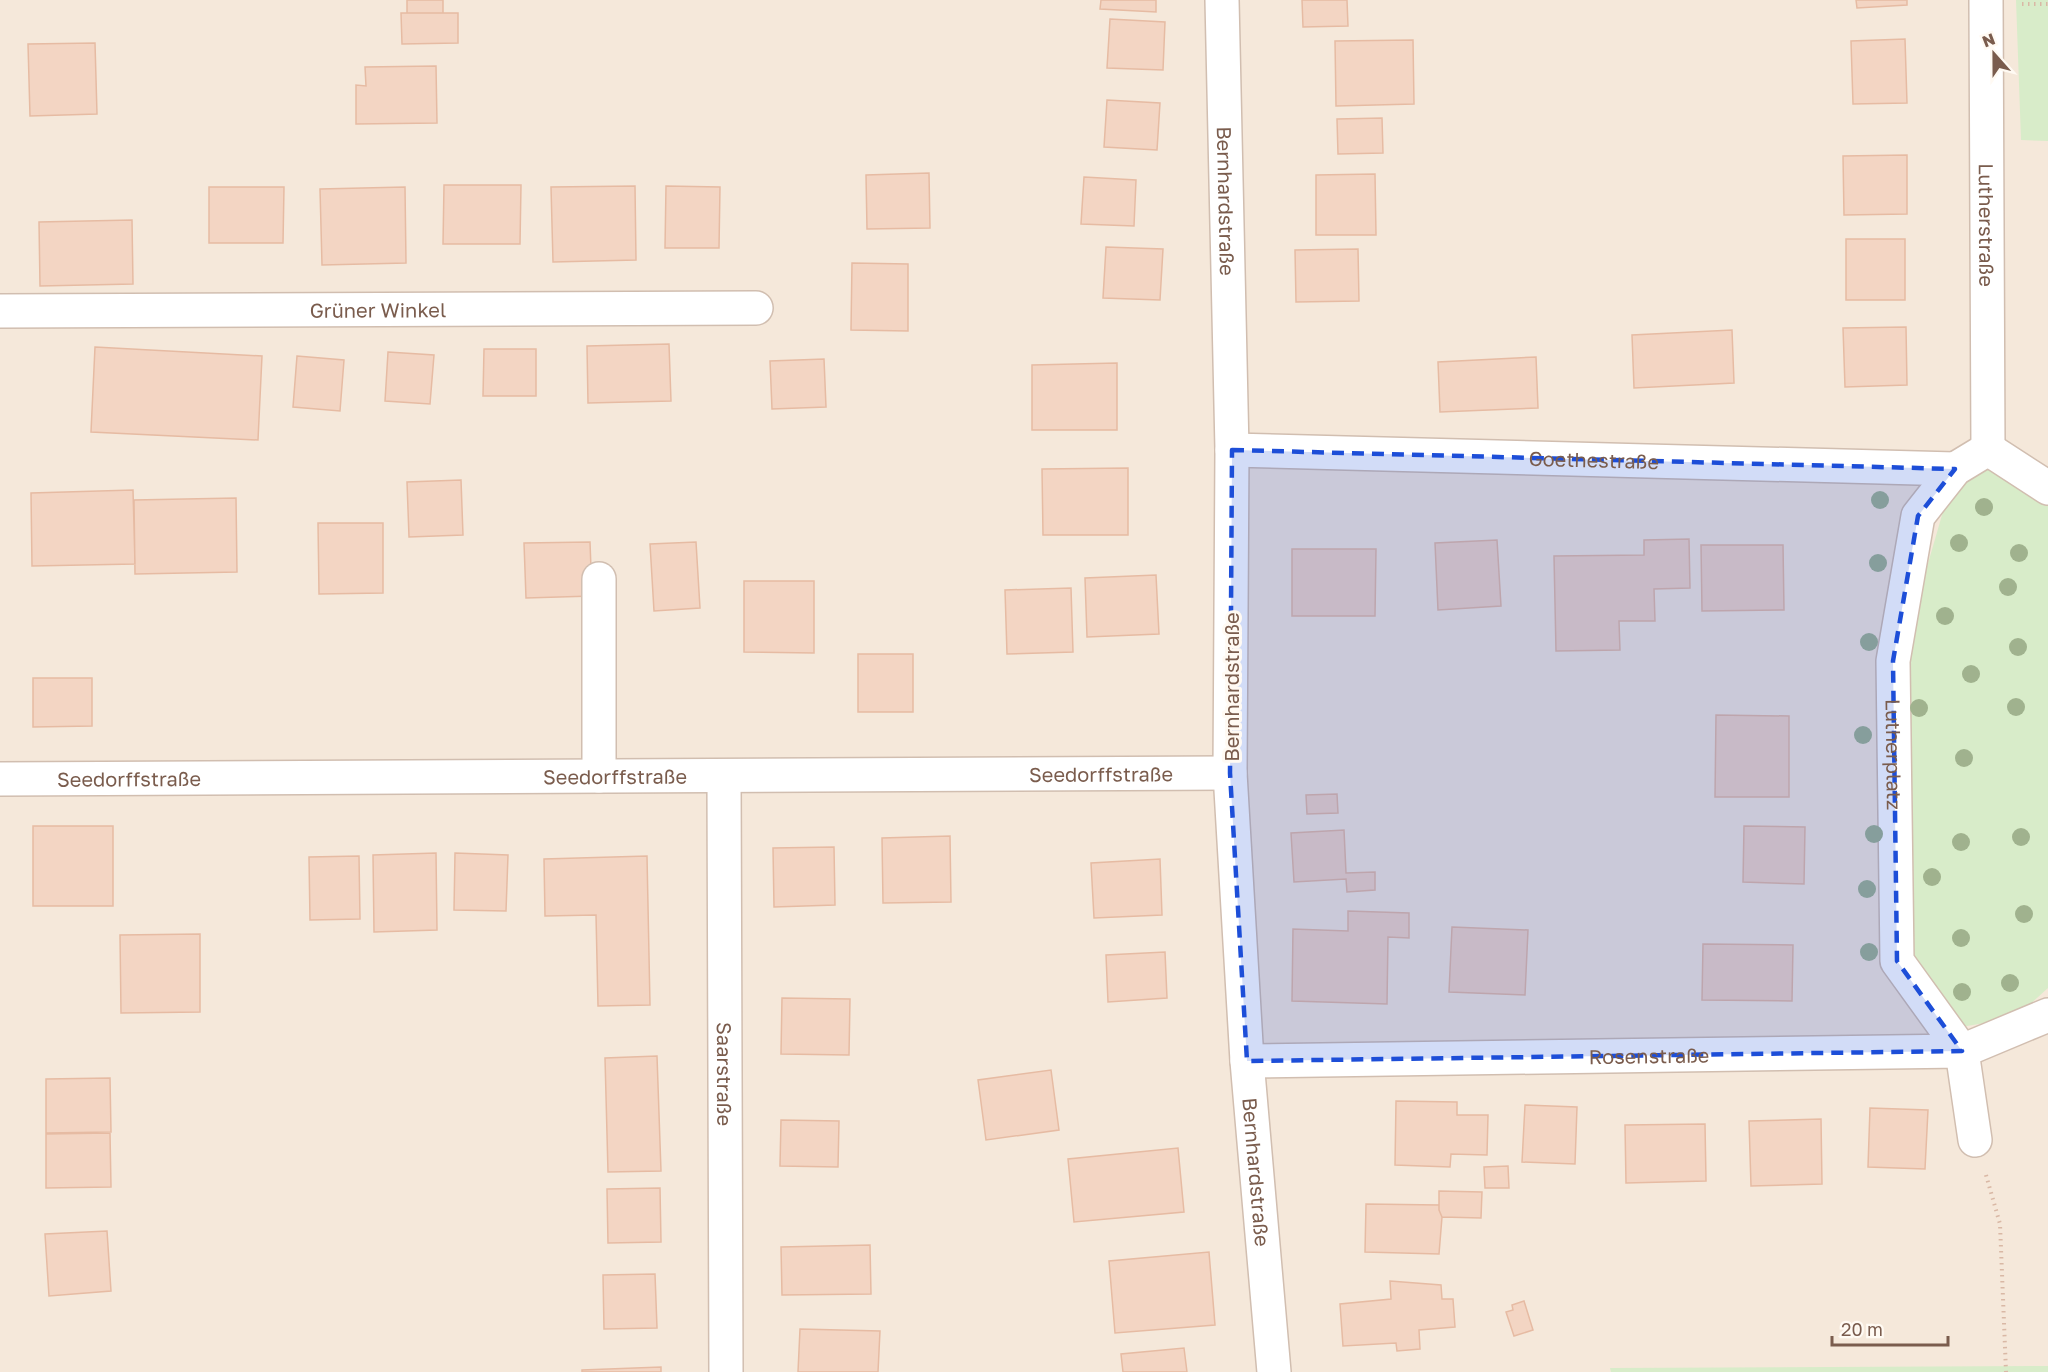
<svg xmlns="http://www.w3.org/2000/svg" width="2048" height="1372" font-family="'Golos Text',sans-serif">
<rect width="100%" height="100%" fill="#fdf6ec"/>
<path fill="#f5e8da" d="M0,0h2048v1372h-2048z"/>
<path fill="#d8ecc9" d="M2016,0h32v141l-27,-1z
M1985,460l63,43v485l-33,30 -60,10 -52,-74 -3,-294 51,-176z
M2048,1366v6h-437l-1,-4z"/>
<path fill="#f3d5c3" stroke="#e6bba3" stroke-width="1.5" d="M407,0h36v13h-36z
M1101,0h55v12l-56,-3z
M1302,0h45l1,26 -45,1z
M1856,0h51v5l-50,3z
M401,13h57v30l-56,1z
M1110,19l55,3 -2,48 -56,-2z
M1905,39l2,64 -54,1 -2,-63z
M1413,40l1,64 -78,2 -1,-65z
M95,43l2,71 -67,2 -2,-72z
M436,66l1,57 -81,1v-39l10,1 -1,-19z
M1107,100l53,3 -3,47 -53,-3z
M1382,118l1,35 -45,1 -1,-35z
M1907,155v59l-63,1 -1,-59z
M929,173l1,55 -63,1 -1,-54z
M1375,174l1,61h-60v-60z
M1084,177l52,3 -2,46 -53,-2z
M444,185h77l-1,59h-77z
M635,186l1,74 -83,2 -2,-75z
M666,186l54,1 -1,61h-54z
M209,187h75l-1,56h-74z
M405,187l1,76 -84,2 -2,-76z
M132,220l1,64 -93,2 -1,-64z
M1846,239h59v61h-59z
M1106,247l57,2 -3,51 -57,-2z
M1358,249l1,52 -63,1 -1,-52z
M852,263l56,1v67l-57,-1z
M1906,327l1,58 -62,2 -2,-59z
M1732,330l2,53 -100,5 -2,-53z
M669,344l2,57 -83,2 -1,-57z
M95,347l167,9 -4,84 -167,-8z
M484,349h52v47h-53z
M388,352l46,3 -4,49 -45,-3z
M297,356l47,4 -4,51 -47,-4z
M1536,357l2,51 -98,4 -2,-50z
M824,359l2,48 -54,2 -2,-48z
M1117,363v67h-85v-65z
M1128,468v67h-85l-1,-66z
M461,480l2,55 -54,2 -2,-55z
M133,490l2,74 -103,2 -1,-73z
M236,498l1,74 -102,2 -1,-74z
M318,523h65v70l-64,1z
M1689,539l1,49 -36,1 1,32h-36l1,29 -64,1 -2,-95 90,-1v-15z
M1497,540l4,66 -63,4 -3,-67z
M590,542l2,54 -66,2 -2,-55z
M696,542l4,66 -46,3 -4,-67z
M1701,545h82l1,65 -82,1z
M1292,549h84l-1,67h-83z
M1156,575l3,59 -72,3 -2,-59z
M744,581h70v72l-70,-1z
M1071,588l2,64 -66,2 -2,-64z
M858,654h55v58h-55z
M33,678h59v48l-59,1z
M1716,715l73,1v81h-74z
M1337,794l1,19 -31,1 -1,-19z
M33,826h80v80h-80z
M1744,826l61,1 -1,57 -61,-2z
M1344,830l2,43 29,-1v18l-28,2 -1,-13 -52,3 -3,-49z
M950,836l1,66 -68,1 -1,-65z
M834,847l1,58 -61,2 -1,-59z
M436,853l1,77 -63,2 -1,-77z
M455,853l53,2 -2,56 -52,-1z
M359,856l1,63 -50,1 -1,-63z
M647,856l3,149 -52,1 -2,-91 -51,1 -1,-57z
M1160,859l2,56 -68,3 -3,-55z
M1348,911l61,2v25l-21,-1 -1,67 -95,-3 1,-72 55,2z
M1452,927l76,3 -3,65 -76,-3z
M200,934v78l-79,1 -1,-78z
M1703,944l90,1 -1,56 -90,-1z
M1165,952l2,46 -59,4 -2,-47z
M782,998l68,1 -1,56 -68,-1z
M657,1056l4,115 -53,1 -3,-114z
M1051,1070l8,60 -73,10 -8,-60z
M110,1078l1,54 -65,1v-54z
M1396,1101l61,1v13h31l-1,40 -36,-1 -1,13 -55,-2z
M1525,1105l52,2 -2,57 -53,-2z
M1870,1108l58,2 -3,59 -57,-2z
M1821,1119l1,65 -71,2 -2,-65z
M781,1120l58,1 -1,46 -58,-1z
M1705,1124l1,57 -80,2 -1,-58z
M110,1133l1,54 -65,1v-54z
M1178,1148l6,64 -110,10 -6,-63z
M1508,1166l1,22h-24l-1,-21z
M660,1188l1,54 -53,1 -1,-54z
M1439,1191l43,1 -1,26 -39,-1 -3,-7z
M1366,1204l73,1v5l3,7 -3,37 -74,-2z
M107,1231l4,60 -62,5 -4,-62z
M870,1245l1,49 -89,1 -1,-48z
M1209,1252l6,73 -100,8 -6,-72z
M655,1274l2,54 -53,1 -1,-54z
M1390,1281l51,4 1,14h11l2,28 -36,3 1,19 -23,2 -1,-8 -53,3 -3,-42 51,-5z
M1524,1301l9,29 -19,6 -8,-24 7,-2 -1,-5z
M800,1329l80,2 -2,41h-80z
M1184,1348l3,24h-64l-2,-18z
M661,1367v5h-79v-2z"/>
<g fill="none" stroke-linecap="round" stroke-linejoin="round">
<g stroke="#d1beb0" stroke-width="36">
<g id="minor">
<path id="s1" d="M1222,0l10,450 -2,323 17,288 27,311"/>
<path id="s2" d="M1986,0l2,449"/>
<path id="s3" d="M0,311l756,-3"/>
<path id="s4" d="M1988,449l-33,20 -37,47 -25,145 4,300 65,90 86,-36"/>
<path d="M1988,449l60,39"/>
<path id="s5" d="M1232,450l723,19"/>
<path d="M599,776v-197"/>
<path id="s6" d="M724,776l2,596"/>
<path id="s7" d="M0,779l1230,-6"/>
<path id="s8" d="M1247,1061l715,-10 13,89"/>
</g>
</g>
<path stroke="#d9b8a5" stroke-width="4" stroke-dasharray="1.5 4.5" stroke-linecap="butt" d="M2022,4h26
M1986,1175l14,49 6,148"/>
<use href="#minor" stroke="#fff" stroke-width="33"/>
</g>
<g fill="#a0b28e">
<circle cx="1880" cy="500" r="9"/>
<circle cx="1984" cy="507" r="9"/>
<circle cx="1959" cy="543" r="9"/>
<circle cx="2019" cy="553" r="9"/>
<circle cx="1878" cy="563" r="9"/>
<circle cx="2008" cy="587" r="9"/>
<circle cx="1945" cy="616" r="9"/>
<circle cx="1869" cy="642" r="9"/>
<circle cx="2018" cy="647" r="9"/>
<circle cx="1971" cy="674" r="9"/>
<circle cx="2016" cy="707" r="9"/>
<circle cx="1919" cy="708" r="9"/>
<circle cx="1863" cy="735" r="9"/>
<circle cx="1964" cy="758" r="9"/>
<circle cx="1874" cy="834" r="9"/>
<circle cx="2021" cy="837" r="9"/>
<circle cx="1961" cy="842" r="9"/>
<circle cx="1932" cy="877" r="9"/>
<circle cx="1867" cy="889" r="9"/>
<circle cx="2024" cy="914" r="9"/>
<circle cx="1961" cy="938" r="9"/>
<circle cx="1869" cy="952" r="9"/>
<circle cx="2010" cy="983" r="9"/>
<circle cx="1962" cy="992" r="9"/>
</g>
<path fill="#1d4ed8" fill-opacity="0.2" stroke="#1d4ed8" stroke-width="4.5" stroke-dasharray="12 8" stroke-linejoin="round" d="M1232,450l723,19 -37,47 -25,145 4,300 65,90 -715,10 -17,-288z"/>
<g text-anchor="middle" dominant-baseline="central" stroke-width="6" stroke-linejoin="round" paint-order="stroke">
<g font-size="20" fill="#7a5c4d" stroke="#fffaf3">
<text stroke="none"><textPath href="#s1" startOffset="201">Bernhardstraße</textPath></text>
<text stroke="none"><textPath href="#s2" startOffset="225">Lutherstraße</textPath></text>
<text stroke="none"><textPath href="#s3" startOffset="378">Grüner Winkel</textPath></text>
<text stroke="none"><textPath href="#s5" startOffset="362">Goethestraße</textPath></text>
<text transform="translate(1231 687) rotate(-90)">Bernhardstraße</text>
<text stroke="none"><textPath href="#s4" startOffset="339">Lutherplatz</textPath></text>
<text stroke="none"><textPath href="#s7" startOffset="1101">Seedorffstraße</textPath></text>
<text stroke="none"><textPath href="#s7" startOffset="615">Seedorffstraße</textPath></text>
<text stroke="none"><textPath href="#s7" startOffset="129">Seedorffstraße</textPath></text>
<text stroke="none"><textPath href="#s8" startOffset="402">Rosenstraße</textPath></text>
<text stroke="none"><textPath href="#s6" startOffset="298">Saarstraße</textPath></text>
<text stroke="none"><textPath href="#s1" startOffset="1173">Bernhardstraße</textPath></text>
</g>
</g>
<g transform="translate(1994 54) rotate(339)" stroke="#fffaf3" stroke-width="4.5" paint-order="stroke">
<path d="M0-4.5L10 22L0 15L-10 22Z" fill="#7a5c4d"/>
<text y="-9" font-size="16" font-weight="bold" text-anchor="middle" fill="#7a5c4d">N</text>
</g>
<path d="M1832 1336v9h116v-9" fill="none" stroke="#7a5c4d" stroke-width="3"/>
<text x="1841" y="1336" font-size="18" fill="#7a5c4d" stroke="#fffaf3" stroke-width="4.5" paint-order="stroke">20 m</text>
</svg>
